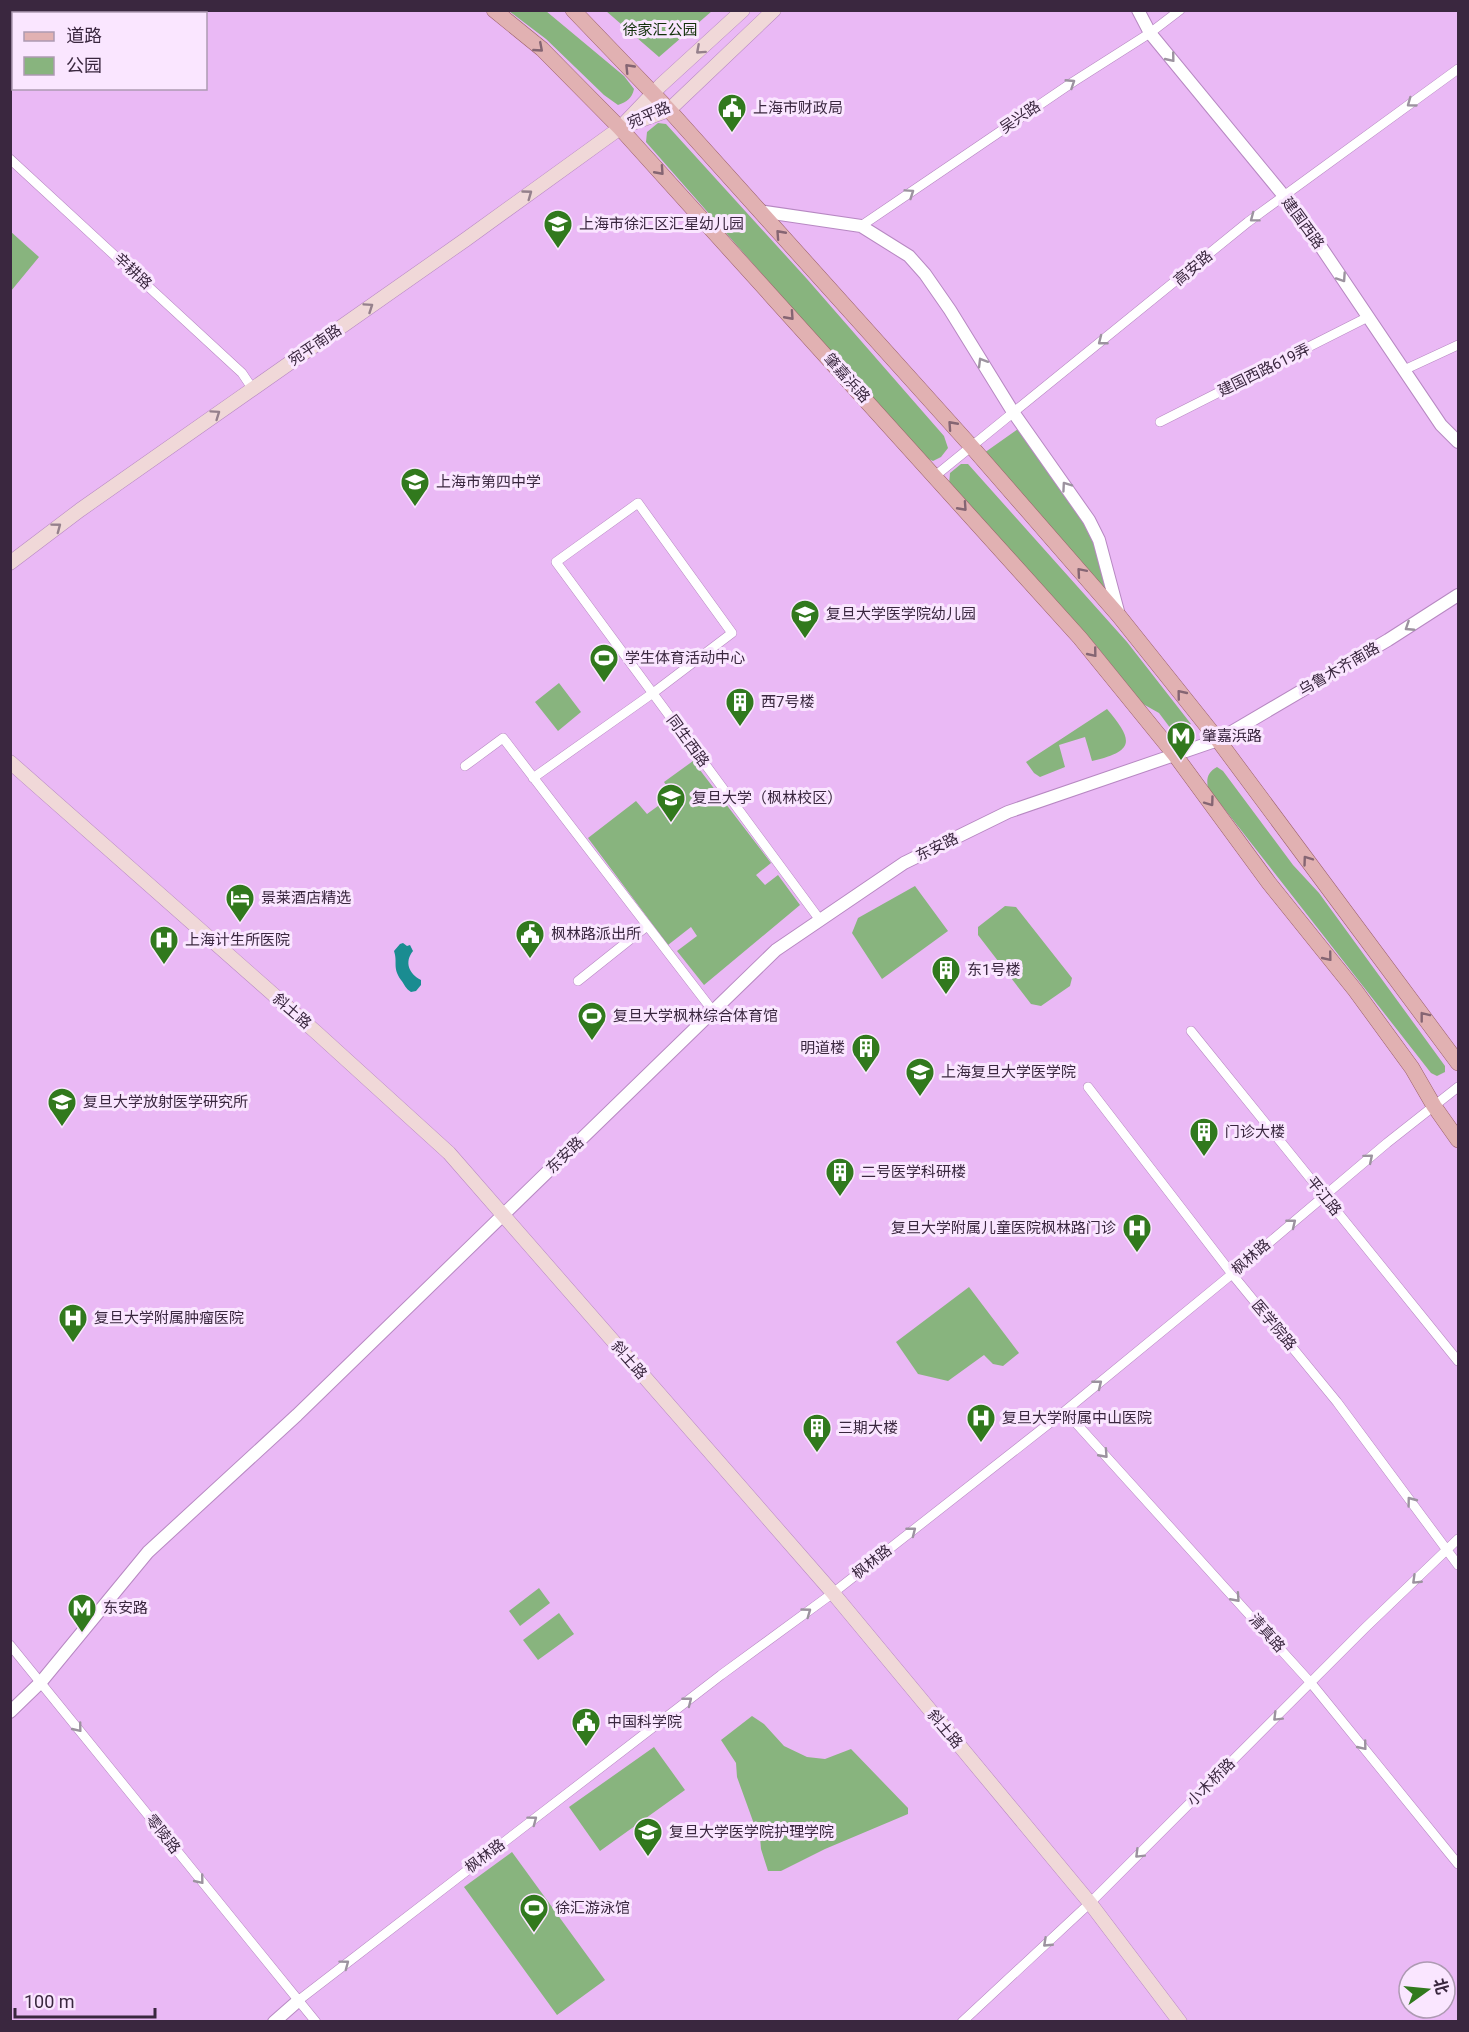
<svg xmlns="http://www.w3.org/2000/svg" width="1469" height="2032" font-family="Roboto,'Noto Sans SC',sans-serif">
<rect width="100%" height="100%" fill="#eab9f5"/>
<path fill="#88b47e" d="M509,11h37l78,65 10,13c-2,9 -7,13 -16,16l-14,-10 -58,-56z
M606,11h106l-53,46z
M658,123l8,1 141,155 137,157 4,12 -7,9 -8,4 -11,-5 -276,-314 1,-10z
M10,231l29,26 -28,34h-1z
M1018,429c26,36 63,77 79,119 6,16 8,34 12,50l-125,-145z
M961,464h7l159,178 64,82 -20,5 -12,-16 -16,-9 -49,-61 -145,-159 1,-11z
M559,683l22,29 -23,19 -23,-29z
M1107,709c26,31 29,42 -15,52l-7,-24 -26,8 6,22 -25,10 -6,-4 -8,-11z
M693,761l78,102 -15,12 9,10 13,-10 22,30 -96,80 -27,-34 20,-15 -6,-9 -23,18 -80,-107 48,-37 11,13 26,-19 -9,-13z
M1217,767l6,4 70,94 26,28 126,173v6l-8,4 -6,-3 -223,-285c-2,-10 0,-16 9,-21z
M915,886l33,45 -66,48 -30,-46 6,-15z
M1005,906l11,1 56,71 -2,8 -29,20 -10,-2 -53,-69v-8z
M969,1287l50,66 -16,13 -10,-2 -9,-9 -36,26 -30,-7 -22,-32z
M539,1588l11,15 -30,23 -11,-15z
M559,1613l15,21 -36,26 -15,-20z
M752,1716l12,8 20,22 23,11 18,2 26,-10 57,59v6l-83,35 -44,22h-13l-7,-22 -1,-12 -6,-13 -17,-47 -1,-14 -15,-23z
M654,1747l31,43 -85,61 -31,-44z
M512,1852l93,128 -48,35 -93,-128z"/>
<path fill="#1a8c91" d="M403,943l4,3 3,-1 3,6c-9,11 -4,23 8,29v5l-5,6 -5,1c-6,-4 -6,-7 -10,-12 -9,-13 -3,-17 -7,-29l6,-7z"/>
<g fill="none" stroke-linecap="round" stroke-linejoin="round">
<g stroke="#b788c2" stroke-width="10">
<path id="minor" d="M10,159l232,214 10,15
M861,226l212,-144 77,-49 30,-23
M1404,370l54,-25
M1160,422l208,-105
M935,476l313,-254 210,-153
M465,766l38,-28 210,273
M533,778l120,-85 79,-60 -94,-130 -82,59 264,358
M578,981l69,-55
M1191,1031l267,330
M1088,1087l144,187 105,128 121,163
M1065,1411l246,272 147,181
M10,1645l306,377
M299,2000l422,-325 112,-82 232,-182 167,-137 155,-131 71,-56
M962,2022l128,-119 275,-275 93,-89"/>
</g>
<g stroke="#b788c2" stroke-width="14">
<path id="tertiary" d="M1138,10l12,23 134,163 37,51 120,178 17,17
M759,211l102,15 48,30 16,18 25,36 63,102 76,108 10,20 20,75
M10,1712l31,-30 107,-130 149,-137 479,-465 128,-87 104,-51 210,-72 170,-100 70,-45
M274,2022l25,-22"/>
</g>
<g stroke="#b788c2" stroke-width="15">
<path id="secondary" d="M622,127l47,-17 105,-100
M10,563l70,-53 385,-270 155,-112 41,-43 82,-75
M10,762l307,271 132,120 384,440 257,310 90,119"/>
</g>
<g stroke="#9a5f68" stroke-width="16">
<path id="primary" d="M494,10l48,39 78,79 460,510 95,117 94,128 86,107 57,78 22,38 24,34
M573,10l96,100 302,336 148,170 99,124 240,323"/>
</g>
<use href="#minor" stroke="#fff" stroke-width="9"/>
<use href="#tertiary" stroke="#fff" stroke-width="12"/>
<use href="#secondary" stroke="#f0d8d8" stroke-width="14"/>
<use href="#primary" stroke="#e1b1b2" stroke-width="15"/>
</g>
<defs><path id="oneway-chevron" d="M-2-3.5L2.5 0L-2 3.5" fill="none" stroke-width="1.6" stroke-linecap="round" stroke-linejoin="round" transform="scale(1.5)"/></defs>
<g stroke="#856573">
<use href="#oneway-chevron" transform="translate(539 48) rotate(41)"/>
<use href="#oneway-chevron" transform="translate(629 68) rotate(-134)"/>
<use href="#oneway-chevron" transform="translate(660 171) rotate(48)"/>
<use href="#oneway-chevron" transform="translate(780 234) rotate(-132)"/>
<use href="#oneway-chevron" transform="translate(790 316) rotate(48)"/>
<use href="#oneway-chevron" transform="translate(952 425) rotate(-132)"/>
<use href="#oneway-chevron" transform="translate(963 507) rotate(48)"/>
<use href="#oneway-chevron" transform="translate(1081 572) rotate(-131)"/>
<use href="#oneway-chevron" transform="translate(1093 653) rotate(51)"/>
<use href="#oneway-chevron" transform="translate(1181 694) rotate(-129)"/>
<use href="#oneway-chevron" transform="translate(1210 802) rotate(54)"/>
<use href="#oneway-chevron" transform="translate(1307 860) rotate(-126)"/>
<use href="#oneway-chevron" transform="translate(1328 957) rotate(51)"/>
<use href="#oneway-chevron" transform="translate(1424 1016) rotate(-128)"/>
</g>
<g stroke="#95808c">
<use href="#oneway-chevron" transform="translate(700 50) rotate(138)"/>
<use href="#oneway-chevron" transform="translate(528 194) rotate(-36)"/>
<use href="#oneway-chevron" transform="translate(369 307) rotate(-34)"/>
<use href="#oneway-chevron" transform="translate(216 414) rotate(-35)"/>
<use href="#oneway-chevron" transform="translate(57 527) rotate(-37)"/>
</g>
<g stroke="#9c939f">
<use href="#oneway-chevron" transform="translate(1171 58) rotate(51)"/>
<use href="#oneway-chevron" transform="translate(1071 83) rotate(-33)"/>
<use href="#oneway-chevron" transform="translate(1411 103) rotate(144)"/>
<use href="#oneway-chevron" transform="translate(910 193) rotate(-34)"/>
<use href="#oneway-chevron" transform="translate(1254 218) rotate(143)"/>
<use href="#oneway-chevron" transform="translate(1342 278) rotate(56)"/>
<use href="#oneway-chevron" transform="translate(1102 341) rotate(142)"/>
<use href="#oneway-chevron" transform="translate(982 362) rotate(-121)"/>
<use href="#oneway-chevron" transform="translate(1066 486) rotate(-125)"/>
<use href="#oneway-chevron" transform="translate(1409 627) rotate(147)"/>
<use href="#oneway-chevron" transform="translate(1369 1158) rotate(-40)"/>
<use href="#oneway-chevron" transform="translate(1292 1223) rotate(-39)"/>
<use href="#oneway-chevron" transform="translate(1098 1384) rotate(-39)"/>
<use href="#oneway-chevron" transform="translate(1104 1454) rotate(48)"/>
<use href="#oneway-chevron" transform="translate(1411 1501) rotate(-127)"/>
<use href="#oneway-chevron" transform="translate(912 1531) rotate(-38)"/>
<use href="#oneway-chevron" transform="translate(1416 1580) rotate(136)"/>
<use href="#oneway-chevron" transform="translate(1236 1598) rotate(48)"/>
<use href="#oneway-chevron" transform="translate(807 1612) rotate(-36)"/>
<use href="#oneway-chevron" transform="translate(688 1701) rotate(-38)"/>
<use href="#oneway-chevron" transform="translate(1277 1717) rotate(135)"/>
<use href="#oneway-chevron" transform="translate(78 1728) rotate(51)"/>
<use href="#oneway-chevron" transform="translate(1363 1746) rotate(51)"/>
<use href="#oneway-chevron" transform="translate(533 1820) rotate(-37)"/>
<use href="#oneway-chevron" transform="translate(1139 1854) rotate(135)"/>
<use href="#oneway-chevron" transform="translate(200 1880) rotate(51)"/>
<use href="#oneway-chevron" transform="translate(1047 1943) rotate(137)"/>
<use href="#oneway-chevron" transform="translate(345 1964) rotate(-37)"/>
</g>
<defs>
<g id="civic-pin" transform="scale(1.5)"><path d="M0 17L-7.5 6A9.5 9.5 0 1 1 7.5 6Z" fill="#31791d" stroke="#fae6ff"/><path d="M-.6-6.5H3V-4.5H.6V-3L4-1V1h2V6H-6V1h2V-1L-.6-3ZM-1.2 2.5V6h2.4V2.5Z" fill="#fff"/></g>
<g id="school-pin" transform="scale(1.5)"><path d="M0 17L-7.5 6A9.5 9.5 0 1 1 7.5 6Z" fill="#31791d" stroke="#fae6ff"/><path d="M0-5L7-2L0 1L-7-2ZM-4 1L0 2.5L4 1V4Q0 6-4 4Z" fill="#fff"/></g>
<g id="stadium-pin" transform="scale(1.5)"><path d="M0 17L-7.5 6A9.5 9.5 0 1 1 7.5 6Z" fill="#31791d" stroke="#fae6ff"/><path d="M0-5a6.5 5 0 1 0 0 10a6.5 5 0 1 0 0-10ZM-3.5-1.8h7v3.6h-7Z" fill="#fff"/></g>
<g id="building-pin" transform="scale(1.5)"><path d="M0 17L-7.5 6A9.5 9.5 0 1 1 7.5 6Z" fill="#31791d" stroke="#fae6ff"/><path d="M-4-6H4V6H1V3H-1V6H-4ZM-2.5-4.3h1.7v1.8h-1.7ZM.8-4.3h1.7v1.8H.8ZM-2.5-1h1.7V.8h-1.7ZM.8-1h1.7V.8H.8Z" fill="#fff"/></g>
<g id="metro-pin" transform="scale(1.5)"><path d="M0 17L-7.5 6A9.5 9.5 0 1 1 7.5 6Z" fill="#31791d" stroke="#fae6ff"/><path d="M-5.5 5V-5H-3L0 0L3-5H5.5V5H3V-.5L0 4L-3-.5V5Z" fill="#fff"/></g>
<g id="university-pin" transform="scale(1.5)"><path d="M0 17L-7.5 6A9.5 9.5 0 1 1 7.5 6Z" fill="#31791d" stroke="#fae6ff"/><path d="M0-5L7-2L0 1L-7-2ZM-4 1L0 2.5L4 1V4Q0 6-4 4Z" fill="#fff"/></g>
<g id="hotel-pin" transform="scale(1.5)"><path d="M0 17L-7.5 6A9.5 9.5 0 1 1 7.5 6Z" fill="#31791d" stroke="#fae6ff"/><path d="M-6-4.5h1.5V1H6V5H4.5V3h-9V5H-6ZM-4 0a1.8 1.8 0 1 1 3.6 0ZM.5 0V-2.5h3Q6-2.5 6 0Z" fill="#fff"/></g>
<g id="hospital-pin" transform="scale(1.5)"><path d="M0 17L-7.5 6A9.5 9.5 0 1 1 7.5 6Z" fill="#31791d" stroke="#fae6ff"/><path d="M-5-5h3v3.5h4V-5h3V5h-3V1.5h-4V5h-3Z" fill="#fff"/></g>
</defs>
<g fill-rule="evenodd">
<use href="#civic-pin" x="732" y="108"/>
<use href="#school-pin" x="558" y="224"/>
<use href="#school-pin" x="415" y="482"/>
<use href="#school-pin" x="805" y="614"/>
<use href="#stadium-pin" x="604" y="658"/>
<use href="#building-pin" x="740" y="702"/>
<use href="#metro-pin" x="1181" y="736"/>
<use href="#university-pin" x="671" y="798"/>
<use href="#hotel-pin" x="240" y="898"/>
<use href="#civic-pin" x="530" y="934"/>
<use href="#hospital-pin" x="164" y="940"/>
<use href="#building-pin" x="946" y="970"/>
<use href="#stadium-pin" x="592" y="1016"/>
<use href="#building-pin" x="866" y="1048"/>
<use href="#school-pin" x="920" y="1072"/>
<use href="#university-pin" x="62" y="1102"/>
<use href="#building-pin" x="1204" y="1132"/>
<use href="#building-pin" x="840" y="1172"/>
<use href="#hospital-pin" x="1137" y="1228"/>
<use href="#hospital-pin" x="73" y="1318"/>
<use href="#hospital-pin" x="981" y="1418"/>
<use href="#building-pin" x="817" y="1428"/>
<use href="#metro-pin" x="82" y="1608"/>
<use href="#civic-pin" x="586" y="1722"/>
<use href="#university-pin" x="648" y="1832"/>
<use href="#stadium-pin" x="534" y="1908"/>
</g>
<g text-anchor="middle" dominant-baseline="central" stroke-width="6" stroke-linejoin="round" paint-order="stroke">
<g font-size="15" fill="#12310a" stroke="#fae6ff">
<text x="660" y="30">徐家汇公园</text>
</g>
<g font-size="15" fill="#3a273f" stroke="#fae6ff" text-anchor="start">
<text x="753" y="108">上海市财政局</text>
<text x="579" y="224">上海市徐汇区汇星幼儿园</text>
<text x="436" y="482">上海市第四中学</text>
<text x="826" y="614">复旦大学医学院幼儿园</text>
<text x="625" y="658">学生体育活动中心</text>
<text x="761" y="702">西7号楼</text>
<text x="1202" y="736">肇嘉浜路</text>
<text x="692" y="798">复旦大学（枫林校区）</text>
<text x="261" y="898">景莱酒店精选</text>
<text x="551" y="934">枫林路派出所</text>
<text x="185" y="940">上海计生所医院</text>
<text x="967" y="970">东1号楼</text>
<text x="613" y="1016">复旦大学枫林综合体育馆</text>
<text x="845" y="1048" text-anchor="end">明道楼</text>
<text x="941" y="1072">上海复旦大学医学院</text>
<text x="83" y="1102">复旦大学放射医学研究所</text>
<text x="1225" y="1132">门诊大楼</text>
<text x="861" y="1172">二号医学科研楼</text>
<text x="1116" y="1228" text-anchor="end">复旦大学附属儿童医院枫林路门诊</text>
<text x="94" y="1318">复旦大学附属肿瘤医院</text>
<text x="1002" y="1418">复旦大学附属中山医院</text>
<text x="838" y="1428">三期大楼</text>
<text x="103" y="1608">东安路</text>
<text x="607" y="1722">中国科学院</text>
<text x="669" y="1832">复旦大学医学院护理学院</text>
<text x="555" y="1908">徐汇游泳馆</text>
</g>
<g font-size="15" fill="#3a273f" stroke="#fae6ff">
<text transform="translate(649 115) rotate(-23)">宛平路</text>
<text transform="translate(1020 117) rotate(-34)">吴兴路</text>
<text transform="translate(1303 223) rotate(54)">建国西路</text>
<text transform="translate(1193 268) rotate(-40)">高安路</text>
<text transform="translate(133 271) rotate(43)">辛耕路</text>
<text transform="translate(315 345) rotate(-34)">宛平南路</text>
<text transform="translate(1264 370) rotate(-26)">建国西路619弄</text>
<text transform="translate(847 378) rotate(48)">肇嘉浜路</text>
<text transform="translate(1339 669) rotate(-30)">乌鲁木齐南路</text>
<text transform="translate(688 741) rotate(54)">同生西路</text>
<text transform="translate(937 847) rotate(-26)">东安路</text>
<text transform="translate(292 1011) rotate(41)">斜土路</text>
<text transform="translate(565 1155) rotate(-44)">东安路</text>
<text transform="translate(1324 1196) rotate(51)">平江路</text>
<text transform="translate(1251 1257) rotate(-41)">枫林路</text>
<text transform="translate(1274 1325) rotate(50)">医学院路</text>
<text transform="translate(629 1360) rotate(49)">斜土路</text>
<text transform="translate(872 1562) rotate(-38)">枫林路</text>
<text transform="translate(1267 1633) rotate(48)">清真路</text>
<text transform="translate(945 1729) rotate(50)">斜土路</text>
<text transform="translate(1211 1782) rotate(-45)">小木桥路</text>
<text transform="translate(163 1834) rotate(51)">零陵路</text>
<text transform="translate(485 1856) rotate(-37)">枫林路</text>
</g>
</g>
<rect width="1469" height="2032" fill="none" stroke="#3a273f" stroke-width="24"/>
<rect x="12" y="12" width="195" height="78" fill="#fae6ff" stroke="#ad9ab2" stroke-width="1.5"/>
<rect x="24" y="32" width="30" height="9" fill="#e1b1b2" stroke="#ad9ab2" stroke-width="1.5"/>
<text x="66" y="42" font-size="18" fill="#3a273f">道路</text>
<rect x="24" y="57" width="30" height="18" fill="#88b47e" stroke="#ad9ab2" stroke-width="1.5"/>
<text x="66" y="72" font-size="18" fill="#3a273f">公园</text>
<g transform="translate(1427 1990) rotate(75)"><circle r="28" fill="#fae6ff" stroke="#ad9ab2" stroke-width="1.5"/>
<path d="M0-4.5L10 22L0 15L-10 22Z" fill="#31791d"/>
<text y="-9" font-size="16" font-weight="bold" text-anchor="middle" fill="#3a273f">北</text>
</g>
<path d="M15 2008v9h140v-9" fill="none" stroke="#3a273f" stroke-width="3"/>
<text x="24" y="2008" font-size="18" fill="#3a273f" stroke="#fae6ff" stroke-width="4.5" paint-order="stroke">100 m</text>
</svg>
